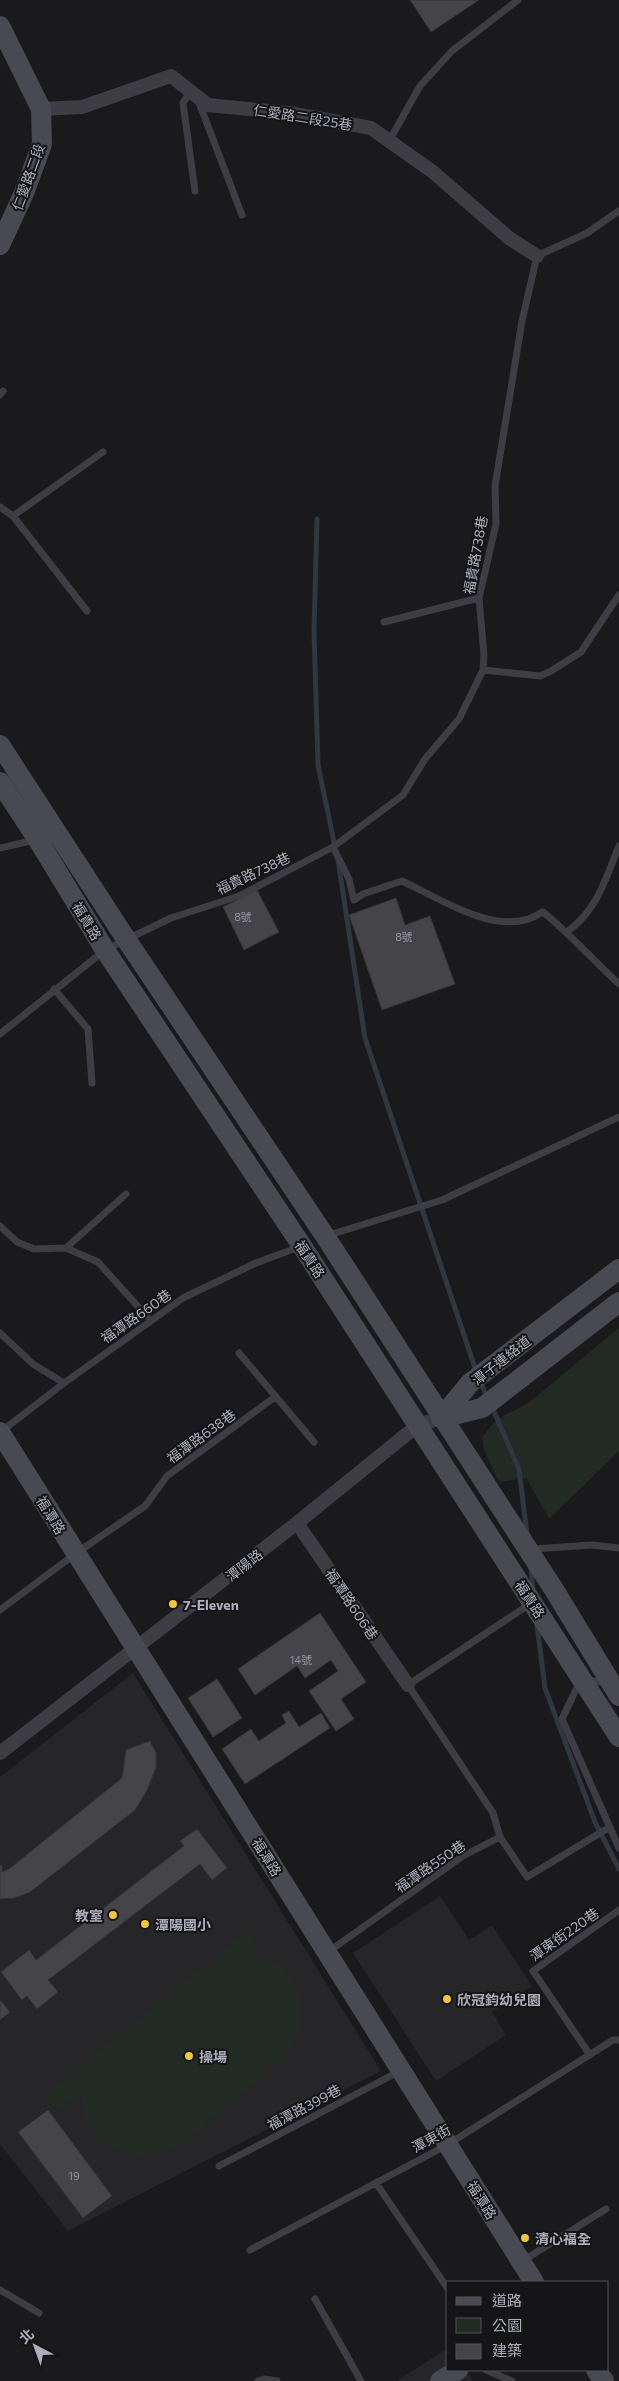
<svg xmlns="http://www.w3.org/2000/svg" width="619" height="2381" font-family="Commissioner,'Noto Sans TC',sans-serif">
<rect width="100%" height="100%" fill="#1a1a1c"/>
<path fill="#262629" d="M133,1673l248,398 -313,160 -68,-87v-367z
M440,1896l29,44 23,-15 40,61 -40,26 14,23 -70,46 -83,-128z
M448,2348v22h19l6,11h-76z"/>
<path fill="#212a23" d="M619,1328v123l-70,68 -23,-41 -27,4 -15,-32 -2,-12c19,-29 29,-21 51,-39 29,-23 57,-48 86,-71z
M247,1931l13,15 -9,9c20,4 38,14 46,35 5,14 7,29 1,44 -13,32 -57,59 -83,81 -11,10 -23,22 -36,29 -8,5 -18,9 -28,10 -19,4 -39,-3 -52,-16 -14,-13 -19,-28 -18,-47l-24,20 -13,-15z"/>
<g fill="none" stroke-linecap="round" stroke-linejoin="round">
<path stroke="#2f3740" stroke-width="5" d="M317,519l-3,112 4,134 17,82
M338,860l27,178 111,333
M480,1381l8,18
M492,1407l27,62 8,65
M531,1568l2,23
M537,1625l8,63 50,134 24,47"/>
</g>
<path fill="#444449" stroke="#343438" d="M410,0h69l-48,32z
M257,890l22,42 -35,18 -21,-43z
M396,898l9,27 25,-9 25,68 -73,26 -33,-95z
M320,1613l46,69 -25,17 13,20 -18,12 -27,-40 29,-20 -7,-11 -26,18 -8,-12 -42,29 -17,-26z
M217,1679l25,39 -29,19 -25,-39z
M289,1711l10,16 22,-14 9,15 -85,56 -23,-35 29,-20 8,12 27,-18 -4,-8z
M150,1741l6,12v15l-10,24 -11,18 -105,82 -16,6 -14,1v-34h2v7l7,-3 113,-91 4,-28z
M197,1829l30,39 -15,12 -12,-16 -152,116 10,12 -21,17 -10,-13 -5,4 -21,-28 28,-22 7,10 148,-114 -4,-5z
M0,2000l10,12 -10,8z
M48,2110l64,86 -29,22 -65,-86z"/>
<g fill="none" stroke-linecap="round" stroke-linejoin="round">
<path stroke="#3d3d43" stroke-width="7" d="M190,92l-7,11 12,88
M198,100l44,115
M389,141l31,-55 32,-35 66,-51
M0,395l3,-4
M0,507l13,9 74,95
M13,516l90,-64
M384,622l95,-24
M483,670l57,6 11,-5 30,-19 38,-57
M333,847l16,32 5,21 9,-6 39,-13c35,16 84,49 123,39 6,-1 12,-5 18,-8 27,22 50,48 76,72
M0,848l35,-8
M567,932c31,-23 38,-52 52,-86
M54,989l34,40 4,54
M0,1034l105,-84 66,-32 68,-22 94,-49 70,-52 22,-36 34,-40 24,-49 1,-15 -5,-57 17,-74 -1,-38 27,-165 15,-65 50,-23 32,-22
M0,1226l17,16 17,7 32,-1 32,14 53,59
M326,1236l116,-36 177,-83
M66,1248l60,-54
M0,1333l33,31 31,19
M239,1353l75,89
M2,1431l62,-48 119,-85 73,-35 43,-16
M532,1549l60,-4 27,3
M530,1604l-122,81 85,128 7,24 27,40 83,-50
M0,1610l75,-56 70,-48 22,-30 108,-79
M606,1683l-25,-4 -19,40 57,129
M328,1952l135,-96 37,-19
M590,2055l-57,-84 86,-61
M219,2166l181,-95
M376,2183l72,106
M250,2250l197,-105 166,-105h6
M524,2260l82,-51
M0,2290l39,23
M315,2299l46,82
M486,2370l26,11
M258,2381l6,-2 13,2"/>
<path stroke="#3d3d43" stroke-width="14" d="M41,109l41,-2 89,-31 37,29 81,8 82,15 62,44 76,66 28,18
M297,1523l111,162
M0,1753l297,-230 121,-98 23,-7"/>
<path stroke="#494a51" stroke-width="20" d="M0,26l41,83 1,35 -18,49 -24,52
M0,745l126,194 199,297 228,352 66,108
M0,782l38,58 67,110 197,296 317,491
M441,1418l29,-35 149,-114
M441,1418l41,-10 137,-106
M0,1432l534,850
M596,2370l8,11
M440,2381l18,-11"/>
</g>
<g fill="#efc63e" stroke="#151517" stroke-width="2">
<circle cx="173" cy="1604" r="5"/>
<circle cx="113" cy="1915" r="5"/>
<circle cx="145" cy="1924" r="5"/>
<circle cx="447" cy="1999" r="5"/>
<circle cx="189" cy="2056" r="5"/>
<circle cx="525" cy="2238" r="5"/>
</g>
<g text-anchor="middle" dominant-baseline="central" stroke-width="4" stroke-linejoin="round" paint-order="stroke">
<g font-size="11" fill="#92949e">
<text x="243" y="916">8號</text>
<text x="404" y="936">8號</text>
<text x="301" y="1659">14號</text>
<text x="74" y="2175">19</text>
</g>
<g font-size="14" fill="#acafbb" stroke="#151517">
<text transform="translate(303 117) rotate(9)">仁愛路二段25巷</text>
<text transform="translate(28 177) rotate(-70)">仁愛路二段</text>
<text transform="translate(475 555) rotate(-80)">福貴路738巷</text>
<text transform="translate(253 873) rotate(-25)">福貴路738巷</text>
<text transform="translate(87 921) rotate(59)">福貴路</text>
<text transform="translate(310 1259) rotate(57)">福貴路</text>
<text transform="translate(136 1316) rotate(-35)">福潭路660巷</text>
<text transform="translate(501 1360) rotate(-38)">潭子連絡道</text>
<text transform="translate(201 1436) rotate(-36)">福潭路638巷</text>
<text transform="translate(51 1515) rotate(59)">福潭路</text>
<text transform="translate(244 1565) rotate(-38)">潭陽路</text>
<text transform="translate(530 1599) rotate(57)">福貴路</text>
<text transform="translate(352 1604) rotate(56)">福潭路606巷</text>
<text transform="translate(267 1857) rotate(58)">福潭路</text>
<text transform="translate(430 1866) rotate(-34)">福潭路550巷</text>
<text transform="translate(564 1934) rotate(-35)">潭東街220巷</text>
<text transform="translate(304 2107) rotate(-28)">福潭路399巷</text>
<text transform="translate(431 2138) rotate(-29)">潭東街</text>
<text transform="translate(482 2200) rotate(58)">福潭路</text>
</g>
<g font-size="14" font-weight="bold" fill="#acafbb" stroke="#151517" text-anchor="start">
<text x="183" y="1604">7-Eleven</text>
<text x="103" y="1915" text-anchor="end">教室</text>
<text x="155" y="1924">潭陽國小</text>
<text x="457" y="1999">欣冠鈞幼兒園</text>
<text x="199" y="2056">操場</text>
<text x="535" y="2238">清心福全</text>
</g>
</g>
<rect x="446" y="2281" width="162" height="90" fill="#151517" stroke="#515359"/>
<rect x="456" y="2297" width="25" height="8" fill="#494a51" stroke="#515359"/>
<text x="492" y="2306" font-size="15" fill="#acafbb">道路</text>
<rect x="456" y="2318" width="25" height="15" fill="#212a23" stroke="#515359"/>
<text x="492" y="2331" font-size="15" fill="#acafbb">公園</text>
<rect x="456" y="2344" width="25" height="15" fill="#444449" stroke="#515359"/>
<text x="492" y="2356" font-size="15" fill="#acafbb">建築</text>
<g transform="translate(35 2346) rotate(319)" stroke="#151517" stroke-width="4" paint-order="stroke">
<path d="M0-4L9 19L0 12L-9 19Z" fill="#acafbb"/>
<text y="-8" font-size="14" font-weight="bold" text-anchor="middle" fill="#acafbb">北</text>
</g>
</svg>
